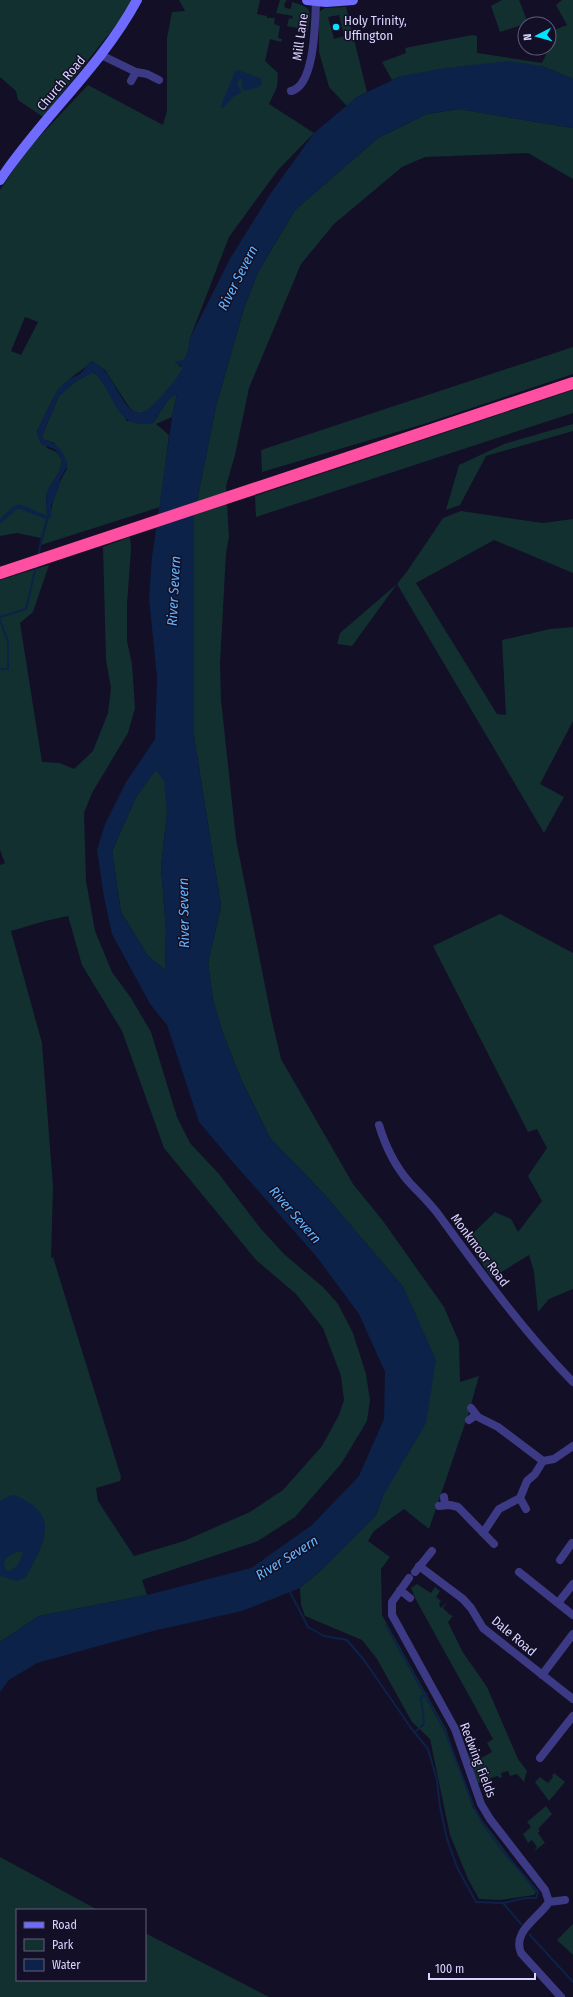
<svg xmlns="http://www.w3.org/2000/svg" width="573" height="1997" font-family="'Fira Sans Condensed',sans-serif">
<rect width="100%" height="100%" fill="#130f26"/>
<path fill="#12302f" fill-rule="evenodd" d="M0,0h134l-18,25 -73,92 -25,-17 -2,-9 -16,-14z
M179,0h81l-3,14 10,2v2h8l-1,6 6,2 -2,12 4,1 -1,3 -11,-3 -5,22 13,12 -1,14 -8,17 45,29 -36,37 -49,67 -39,101 -2,14 -4,9 -6,1 1,4 5,1c-7,14 -29,40 -42,47l-9,-3 -4,-4 -24,-37 -13,-9c-11,11 -26,18 -35,31 -6,9 -14,28 -20,39l10,17 10,4 5,8 -2,10 -14,24 1,22 -6,22 -24,-5 -17,3v-346l27,-40 61,-65 75,40 4,-14v-73l5,-26 13,-1zM25,317l13,5 -17,33 -10,-4z
M280,0h7l-3,4 1,4 6,1 1,-7c21,6 19,8 16,28l-21,-4 2,-8 3,1 1,-3 -17,-3z
M502,0h17l9,23 -28,9 -9,-26z
M562,0h11v79l-31,-13 -141,10 -9,4 -10,-18 24,-9 -1,-5 67,-13 5,1v17l65,10 7,-15v-16l18,-7 -11,-20z
M346,7l21,85 -10,5 -10,9 -18,-19 -10,-35v-40l6,-4zM339,15l5,21 -10,3 -6,-22z
M459,109l114,19v51l-45,-26 -103,4 -23,10 -68,57 -33,40 -52,124 -14,67 -9,31 3,51 -3,16 -6,110 1,37 15,139 35,177 10,43 72,125 30,37 61,86 15,35 1,40 19,-6 -11,39 -39,114 -25,-20 -30,22 -6,10 22,16 -9,12 1,46 64,114 27,79 63,84 -2,3 -34,5 -21,-1 -11,-20 -18,-44 -20,-96 -18,-17 -35,-63 -15,-19 -57,-24 -4,-11 -1,-17 20,-17 56,-56 7,-19 21,-208 -80,-94 -54,-56 -29,-59 -19,-48 -9,-31 -5,-37 13,-57 -27,-170v-220l22,-110 28,-98 14,-36 37,-62 83,-72 49,-24z
M573,347v27l-149,50 -162,48 -1,-22z
M92,372l6,3 29,46 26,2 15,-23 9,-7 -5,24 -16,7 13,11 -9,72 -119,38 7,-26 3,-3c-1,-12 9,-37 16,-47l-13,-26 -11,-4 -1,-3 17,-40 16,-14z
M573,390v23l-317,104 -1,-21z
M573,424v7l-87,25 -26,49 -14,5 13,-45 45,-21z
M461,511l82,12 30,-4v54l-79,-33 -78,43 81,131 9,1 -4,-75 48,-11 23,-2v94l-33,63 24,13 -20,36 -147,-249 -45,62 -15,-2 3,-11 57,-49 11,-14 35,-52z
M130,537l1,12 -4,55v37l5,23 3,44 -7,25 -36,60 -8,20 2,68 9,50 17,41 19,26 20,34 26,85 13,26 29,31 42,55 24,26 38,32 15,17 15,29 13,41 4,26 -3,21 -26,43 -46,53 -37,24 -116,39 5,15 -108,21 -39,26v-777l5,-2 -5,-13v-270l49,-15 -16,47 -13,11 22,139 18,1 14,6 19,-18 15,-38 3,-25 -5,-28 -3,-113zM68,916l14,49 40,66 42,117 92,112 40,34 27,34 18,48 3,24 -5,15 -17,31 -39,44 -33,22 -66,29 -50,15 -36,-55 -2,-13 24,-7 1,-4 -68,-220 -2,1 2,-71 -11,-144 -31,-112 34,-10z
M156,769l9,12 2,31 -6,55 5,63 -1,40 -17,-14 -27,-44 -9,-61 24,-54z
M500,914l73,39v336l-24,10 -11,13 -4,-40 -5,-17 -37,23 -26,-38 29,-28 16,7 7,13 24,-31 -14,-25 19,-28 -10,-19 -9,3 -95,-186z
M417,1584l14,9 4,-6 5,4 -4,6 5,4 -2,3 2,4 6,-6 -4,6 6,6 4,2 -5,6 14,29 25,36 31,72 9,12 -3,11 -7,-8 -7,2 -2,-5 -7,2 1,4 -3,1 -1,-2 -8,2 1,5 -3,1 -1,-4 -9,3 -10,-29 6,8 18,-10 -5,-9 6,-4 -78,-141 -4,-10z
M554,1773l11,9 -16,19 -14,-19 5,-5 8,6 5,-6 -1,-1z
M546,1806l6,8 -14,15 2,1 -2,3 7,10 -12,9 4,-5 -5,-7 -4,3 -5,-9 8,-7 -4,-5z
M0,1857l98,53h-81v70h128v-47l124,64h-269z
M573,1924v31l-16,-15z"/>
<path fill="#0c2248" fill-rule="evenodd" d="M509,61l33,5 31,13v49l-114,-19 -32,5 -49,24 -83,72 -37,62 -14,36 -28,98 -22,110v220l27,170 -13,57 5,37 9,31 19,48 29,59 54,56 80,94 32,72 -10,63 -43,73 -7,19 -46,47 -30,26 -58,23 -89,20 -116,32 -28,17 -9,12v-50l39,-26 108,-21 104,-27 61,-43 47,-49 25,-57 1,-47 -26,-58 -43,-58 -85,-96 -32,-38 -32,-97 -17,-21 -38,-70 -8,-37 -7,-47 8,-26 21,-42 29,-43 2,-61 -8,-80 3,-41 20,-140 5,-23 -9,6 -15,23c-38,9 -38,-31 -59,-51l-19,10 -16,14 -17,40 1,3c15,5 20,11 25,26l-8,14 -1,9 -8,17v11l-3,3 -8,30 -1,-4 7,-26 -26,-10 -4,1 -16,14v-5c5,-4 11,-12 17,-14 5,-2 22,9 30,10l-1,-21 14,-24 2,-10c-1,-2 -3,-6 -5,-9 -9,-8 -18,0 -20,-20l21,-42 10,-9 12,-6 11,-13c30,9 32,81 68,38 9,-11 18,-19 24,-32l-9,-5 10,-2 4,-8 2,-14 41,-81 40,-64 43,-60 43,-36 44,-21 44,-8zM156,770l8,11 3,31 -6,55 5,63 -1,40 -17,-14 -27,-44 -9,-61 24,-54z
M238,70l24,9v5l-4,3 -14,4 -3,-7 2,-2 -3,-4 -3,6 5,8 -9,5 -10,11 -2,-1 1,-4 13,-31z
M14,1495c48,19 31,46 12,82l-9,4 -17,-5v-75l9,-5zM16,1552h5l2,2 -6,12 -7,5 -4,-1 -2,-6 2,-6z"/>
<g fill="none" stroke-linecap="round" stroke-linejoin="round">
<path stroke="#0c2248" stroke-width="2" d="M38,556l2,-9
M0,617l26,-8 10,-42
M0,620l8,22v27h-8
M289,1590l19,37 16,9 23,4 17,20 47,68 17,21 9,31 3,27 7,32 10,28 19,35 27,1 18,21
M386,1625l59,106 29,76 9,17 19,26 36,42 -2,6h-10l-23,5
M415,1732l9,-8 -3,-27 6,-3
M530,1935l43,47"/>
<path stroke="#3d3a85" stroke-width="8" d="M101,55l35,17 11,2 12,6
M131,81l5,-9
M291,91c24,-5 24,-69 25,-89
M379,1125c6,20 16,41 30,57 11,12 23,23 32,36 41,56 83,114 132,164
M471,1408l7,9 20,10 45,34
M469,1420l7,-5
M444,1497l1,8
M520,1498l6,11
M439,1506l11,-1 8,2 36,37
M483,1533l16,-24 21,-11 7,-17 8,-7 8,-13 11,-2 19,-13
M560,1560l12,-17
M419,1566l44,33 8,9 12,20 90,71
M415,1572l17,-21
M519,1572l54,43
M409,1578l-17,24v13l63,114 26,75 9,15 55,71 4,12c-11,17 -37,29 -28,51l40,44
M400,1590l10,8
M558,1603l15,-19
M542,1675l31,-41
M540,1758l33,-42
M549,1902l16,-2"/>
<path stroke="#6f6bff" stroke-width="10" d="M307,0l19,2 27,-2
M0,180c42,-63 101,-113 137,-180"/>
<path stroke="#ff4fa3" stroke-width="12" d="M0,573l573,-190"/>
</g>
<circle fill="#00e5ff" stroke="#130f26" stroke-width="1.5" cx="336" cy="27" r="4"/>
<g text-anchor="middle" dominant-baseline="central" stroke-width="3" stroke-linejoin="round" paint-order="stroke">
<g font-size="13" fill="#d9d4ff" stroke="#130f26" text-anchor="start">
<text x="344" y="20">Holy Trinity,<tspan x="344" dy="15">Uffington</tspan></text>
</g>
<g font-size="13" fill="#d9d4ff" stroke="#130f26">
<text transform="translate(300 37) rotate(-82)">Mill Lane</text>
<text transform="translate(61 83) rotate(-50)">Church Road</text>
<text transform="translate(480 1250) rotate(53)">Monkmoor Road</text>
<text transform="translate(514 1636) rotate(40)">Dale Road</text>
<text transform="translate(478 1760) rotate(69)">Redwing Fields</text>
</g>
<g font-size="14" font-style="italic" fill="#62b6ff" stroke="#130f26">
<text transform="translate(238 278) rotate(-63)">River Severn</text>
<text transform="translate(174 591) rotate(-87)">River Severn</text>
<text transform="translate(184 913) rotate(-91)">River Severn</text>
<text transform="translate(295 1215) rotate(49)">River Severn</text>
<text transform="translate(287 1558) rotate(-32)">River Severn</text>
</g>
</g>
<rect x="16" y="1909" width="130" height="72" fill="#130f26" stroke="#625e7d"/>
<rect x="24" y="1922" width="20" height="6" fill="#6f6bff" stroke="#625e7d"/>
<text x="52" y="1929" font-size="12" fill="#d9d4ff">Road</text>
<rect x="24" y="1939" width="20" height="12" fill="#12302f" stroke="#625e7d"/>
<text x="52" y="1949" font-size="12" fill="#d9d4ff">Park</text>
<rect x="24" y="1959" width="20" height="12" fill="#0c2248" stroke="#625e7d"/>
<text x="52" y="1969" font-size="12" fill="#d9d4ff">Water</text>
<g transform="translate(537 36) rotate(264)"><circle r="19" fill="#130f26" stroke="#625e7d"/>
<path d="M0-3L7 15L0 10L-7 15Z" fill="#00e5ff"/>
<text y="-6" font-size="11" font-weight="bold" text-anchor="middle" fill="#d9d4ff">N</text>
</g>
<path d="M429 1973v6h106v-6" fill="none" stroke="#d9d4ff" stroke-width="2"/>
<text x="435" y="1973" font-size="12" fill="#d9d4ff" stroke="#130f26" stroke-width="3" paint-order="stroke">100 m</text>
</svg>
